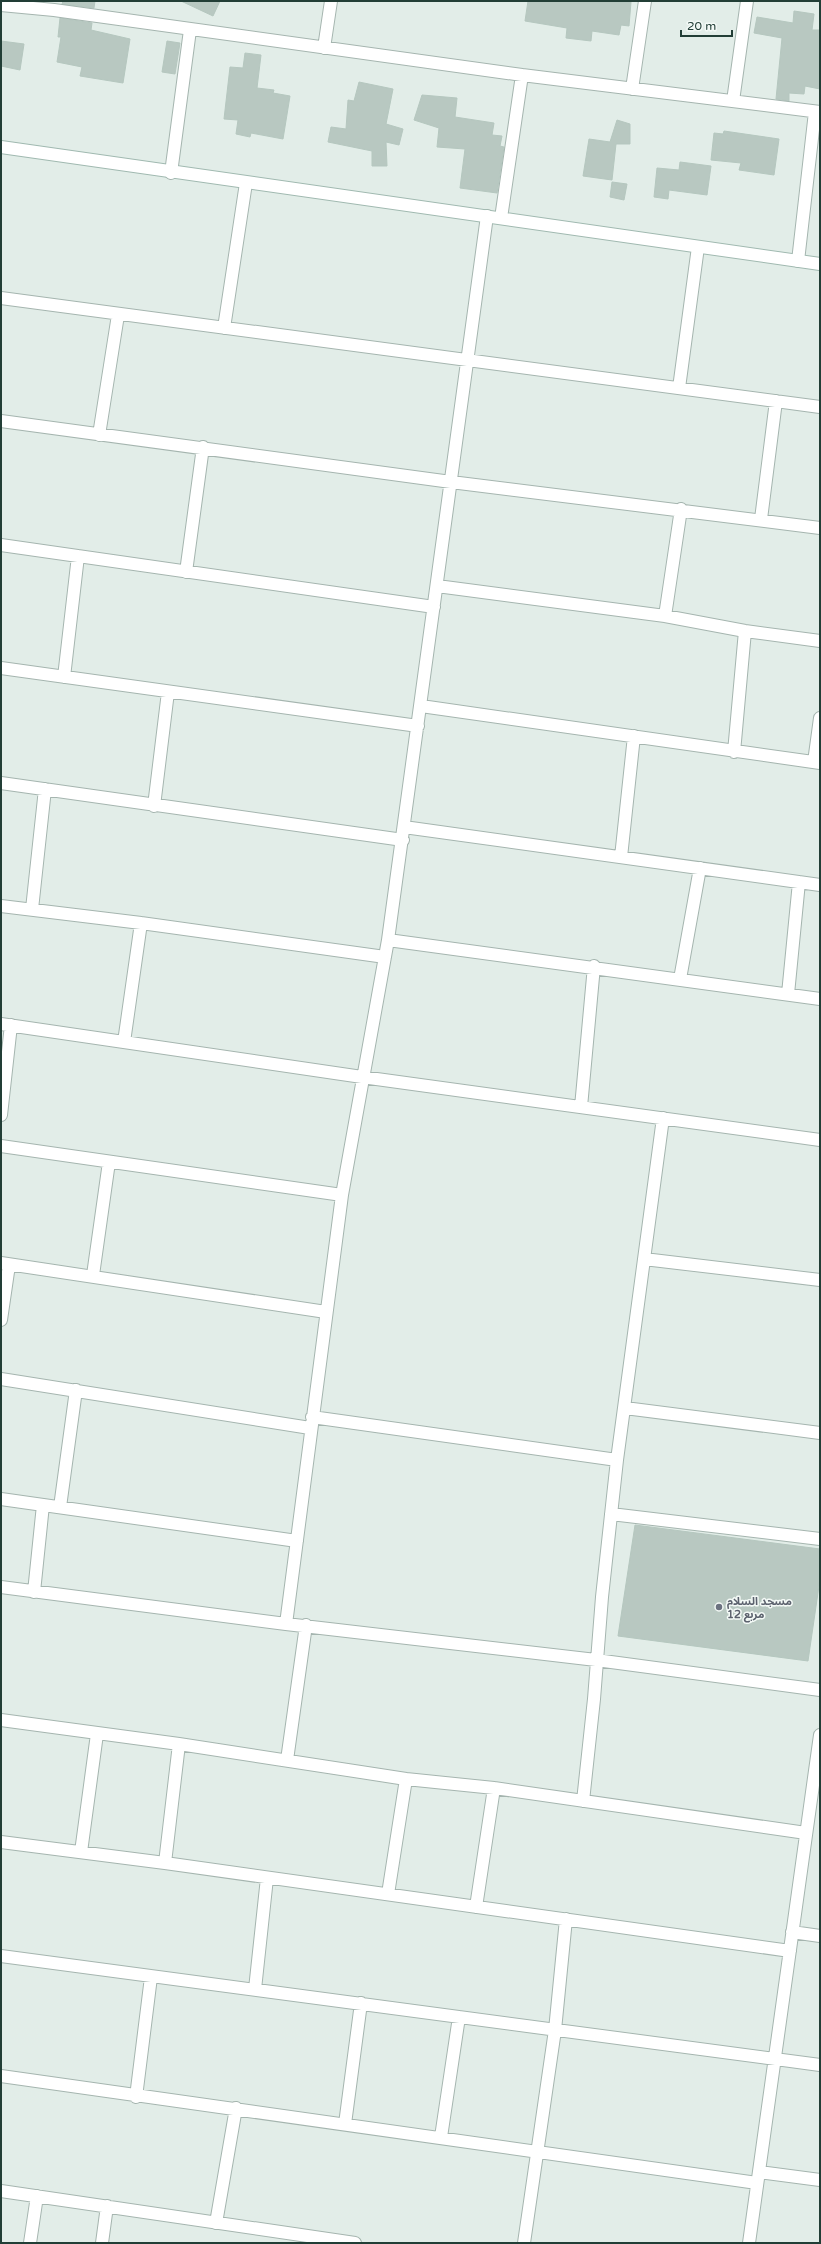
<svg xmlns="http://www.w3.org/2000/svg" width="821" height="2244" font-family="'Varela Round','Noto Sans Arabic',sans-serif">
<rect width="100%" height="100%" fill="#e2ede8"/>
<path fill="#b8c8c1" stroke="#b5c7bf" d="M63,1h32l-1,7 -32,-4z
M181,1h39l-7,15z
M528,1l103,1 -2,24 -8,-1 -2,10 -27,-4 -1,10 -25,-3 1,-10 -42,-7z
M794,11l20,3 -2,16h8v59l-15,-3 -1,8 -15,-1v8l-13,-2 6,-61 -28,-5 3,-16 36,6z
M60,18l32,5 -1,7 39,9 -7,44 -43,-7 2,-9 -25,-5 4,-25h-3z
M1,41l23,3 -4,26 -19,-4z
M167,41l13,2 -5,31 -13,-2z
M245,53l16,2 -4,33 17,2 -1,3 17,3 -7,43 -32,-6 -1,4 -14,-3 2,-14 -14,-1 6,-52 13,1z
M359,82l34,7 -7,35 17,5 -4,16 -13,-3 1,24h-15v-15l-44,-9 3,-15 15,2 2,-29 6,1z
M422,95l35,3 -2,19 39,6 -2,12 10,1 -2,10 4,1 -7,46 -37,-5 5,-39 -28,-2 2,-19 -25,-8z
M617,120l13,4v20h-14l-4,36 -29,-4 6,-37 21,3z
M724,131l55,8 -5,36 -35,-5 2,-7 -30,-3 3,-27 9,1z
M680,162l31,4 -4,29 -38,-5 -1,9 -14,-2 3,-29 22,2z
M612,182l15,2 -3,16 -14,-3z
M635,1525l185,24v30l-12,82 -190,-25z"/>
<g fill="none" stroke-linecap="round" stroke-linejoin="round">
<g stroke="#a5b5af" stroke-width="14">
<path id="street" d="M1,5l53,5 468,65 298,37
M324,48l7,-47
M632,89l13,-88
M733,101l14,-100
M171,173l19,-143
M501,218l21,-143
M798,261l17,-149
M1,298l819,109
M224,328l22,-145
M679,388l19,-141
M1,421l450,61 369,46
M99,435l19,-120
M761,519l15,-118
M1,545l433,62
M186,572l17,-125
M437,586l228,30 80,15 75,10
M665,616l16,-107
M1,668l417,58
M64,677l14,-121
M421,706l399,57
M734,752l11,-121
M814,762l6,-44
M1,783l402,57
M154,806l14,-114
M404,827l416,58
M621,857l13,-121
M1,906l140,17 244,34
M32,909l13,-120
M388,940l432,59
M680,979l20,-111
M788,994l11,-112
M1,1024l361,53 458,63
M124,1042l17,-119
M581,1107l13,-141
M1,1115l10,-90
M1,1146l341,49
M644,1259l176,21
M1,1263l325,49
M93,1275l16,-113
M1,1320l8,-55
M1,1379l309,49
M625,1408l195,25
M312,1417l305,43
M1,1499l296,42
M60,1507l16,-117
M611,1514l209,25
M1,1587l285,37 310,36 224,30
M34,1592l9,-87
M286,1624l56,-429 46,-255 99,-724
M1,1720l178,24 227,35 88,9 312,45
M287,1760l19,-135
M583,1801l11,-102 8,-102 15,-137 46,-342
M1,1842l164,21 625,88
M81,1852l16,-118
M165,1863l14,-119
M388,1894l18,-115
M476,1907l18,-119
M792,1932l28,4
M1,1956l819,109
M255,1989l12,-111
M1,2076l756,107
M136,2097l15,-120
M345,2124l16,-121
M441,2137l18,-120
M759,2172l61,8
M1,2191l354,52
M216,2223l20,-115
M30,2243l7,-47
M102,2243l5,-37
M524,2243l31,-213 11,-111
M749,2243l71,-508"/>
</g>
<g stroke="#a0b9b0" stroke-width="14">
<path id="secondary" d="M1,147l819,117"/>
</g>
<use href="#street" stroke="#fff" stroke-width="12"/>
<use href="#secondary" stroke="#fff" stroke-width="12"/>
</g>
<circle fill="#6b7280" stroke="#f3f9f6" stroke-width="1.5" cx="719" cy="1607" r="4"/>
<g text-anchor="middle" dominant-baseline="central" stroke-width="3" stroke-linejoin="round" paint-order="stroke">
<g font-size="11" font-weight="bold" fill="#5b616d" stroke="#f3f9f6" text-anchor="start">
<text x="727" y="1601">مسجد السلام<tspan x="727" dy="13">مربع 12</tspan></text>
</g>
</g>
<rect width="821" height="2244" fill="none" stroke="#223e36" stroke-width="4"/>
<path d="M681 30v6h51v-6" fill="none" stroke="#223e36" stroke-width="2"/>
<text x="687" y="30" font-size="12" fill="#223e36" stroke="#f3f9f6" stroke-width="3" paint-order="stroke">20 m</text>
</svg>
